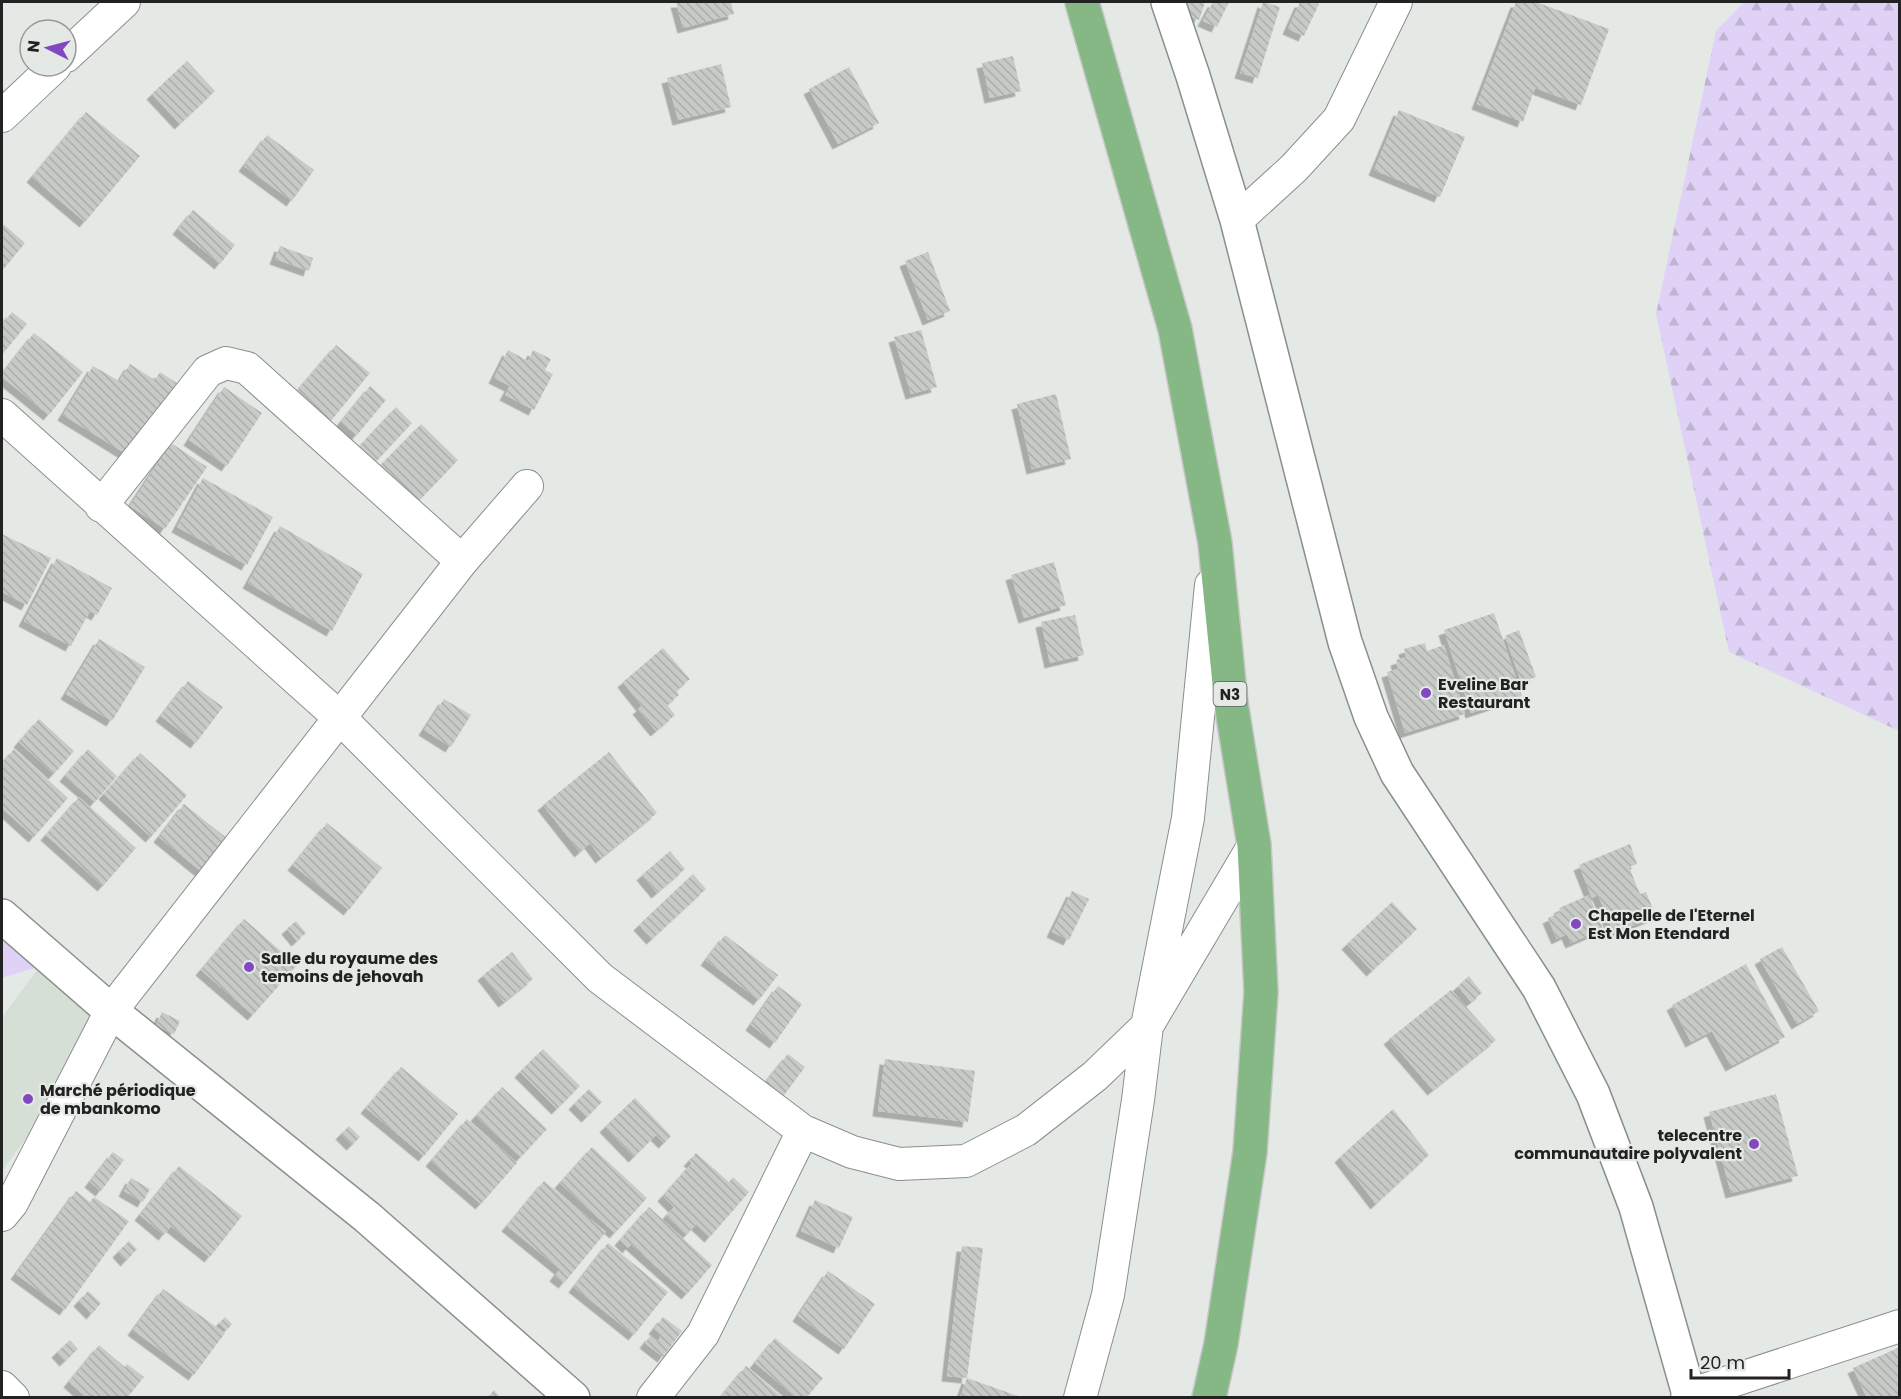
<svg xmlns="http://www.w3.org/2000/svg" width="1901" height="1399" font-family="Poppins,sans-serif">
<defs>
<pattern id="forest-firs" width="22" height="20" patternUnits="userSpaceOnUse" patternTransform="scale(1.5)"><rect width="22" height="20" fill="#e0d2f7"/><path d="M5 1l3.5 6h-7zM16 11l3.5 6h-7z" fill="#c0b4d3"/></pattern>
<pattern id="building-back-hatch" width="6" height="6" patternUnits="userSpaceOnUse" patternTransform="scale(1.5)"><rect width="6" height="6" fill="#c7cbc7"/><path d="M-1 5l2 2M0 0l6 6M5-1l2 2" fill="none" stroke="#abaeab"/></pattern>
<filter id="shadow"><feDropShadow dx="-5.5" dy="5.5" stdDeviation="0" flood-color="#0004"/></filter>
</defs>
<rect width="100%" height="100%" fill="#e5e9e5"/>
<path fill="#d5dfd5" d="M41,965l67,61 -106,145v-154z"/>
<path fill="#e0d2f7" d="M2,918l35,34 -3,16 -32,10z"/>
<path fill="url(#forest-firs)" d="M1744,2h155v729l-170,-79 -73,-338 60,-283z"/>
<path fill="url(#building-back-hatch)" filter="url(#shadow)" d="M676,2h55l3,12 -51,14z
M1188,2h17l-6,18 -16,-6z
M1213,2h16l-12,25 -14,-6z
M1263,2l17,5 -22,71 -18,-5z
M1300,2h13l6,2 -15,32 -16,-7z
M1516,2h20l73,27 -28,76 -46,-17 -12,34 -46,-18z
M1013,56l8,35 -31,7 -8,-35z
M187,61l28,30 -35,33 -28,-30z
M721,64l10,43 -53,13 -11,-42z
M849,67l30,56 -41,21 -29,-55z
M1399,110l66,27 -25,60 -66,-27z
M86,112l54,44 -55,66 -53,-45z
M267,135l47,35 -22,31 -48,-35z
M193,210l42,35 -15,19 -42,-35z
M2,223l23,20 -23,28z
M280,246l33,12 -4,13 -34,-12z
M928,252l22,59 -22,9 -23,-59z
M12,312l15,12 -25,31v-37l3,3z
M921,330l16,57 -26,7 -17,-57z
M34,333l49,39 -34,43 -47,-38v-3z
M336,345l34,28 -44,54 -35,-29z
M508,350l20,11 5,-11 18,9 -6,11 8,4 -19,36 -29,-15 5,-9 -16,-8z
M130,364l25,16 5,-8 20,13 -17,25 -6,-3 -29,48 -65,-40 30,-49 26,15z
M370,386l16,14 -29,35 -16,-13z
M224,387l38,26 -35,53 -38,-26z
M1056,394l15,65 -39,10 -15,-65z
M396,407l16,16 -39,42 -16,-16z
M421,424l37,36 -46,48 -38,-36z
M171,443l36,24 -42,62 -35,-23z
M203,478l70,39 -26,48 -70,-38z
M280,526l83,48 -31,57 -84,-48z
M2,534l49,24 -24,47 -25,-13z
M57,558l55,30 -15,27 -7,-4 -19,35 -47,-25z
M1054,562l12,43 -42,13 -13,-43z
M1494,613l28,83 -51,17 -27,-83z
M1075,615l9,40 -34,8 -9,-41z
M1519,630l17,47 -15,5 -16,-46z
M99,639l46,28 -33,54 -46,-27z
M1425,643l2,8 17,-6 21,69 -60,19 -18,-61 11,-3 -2,-9 10,-3 -2,-8z
M663,648l27,31 -14,12 3,4 -12,10 8,10 -19,16 -18,-22 4,-3 -19,-24z
M188,681l35,26 -27,36 -35,-27z
M444,699l27,16 -20,32 -27,-17z
M39,719l35,32 -20,23 -35,-32z
M14,749l54,49 -34,39 -32,-29v-45z
M88,749l29,27 -22,26 -30,-26z
M609,752l48,61 -56,45 -11,-15 -10,9 -37,-47z
M140,753l47,42 -36,42 -47,-43z
M79,797l57,51 -33,38 -57,-51z
M184,804l49,39 -26,33 -48,-39z
M327,823l55,45 -33,42 -56,-45z
M1630,844l7,20 -8,3 11,27 6,-2 10,24 -42,17 -16,-38 -6,3 -13,-33z
M670,851l15,18 -28,24 -15,-18z
M693,874l13,15 -54,50 -13,-14z
M1072,891l17,8 -20,41 -17,-8z
M1589,895l14,34 -32,14 -4,-9 -10,5 -9,-21 13,-6 -2,-4z
M1392,902l25,27 -45,42 -25,-27z
M244,919l53,46 -44,50 -52,-45z
M296,921l10,12 -9,8 -10,-12z
M725,935l53,40 -19,25 -53,-40z
M1782,947l37,64 -22,13 -37,-65z
M512,952l21,27 -29,23 -21,-27z
M1746,964l39,73 -54,29 -19,-35 -21,11 -19,-37z
M1469,976l13,17 -11,9 -13,-16z
M778,986l24,18 -27,39 -24,-18z
M1451,990l45,50 -63,50 -44,-51z
M162,1012l18,9 -6,13 -18,-8z
M543,1049l37,37 -23,23 -37,-37z
M788,1054l17,13 -23,31 -18,-14z
M885,1059l90,12 -7,51 -90,-11z
M401,1067l57,47 -34,42 -58,-48z
M502,1087l45,42 -26,28 -45,-41z
M589,1089l13,13 -15,15 -13,-13z
M1776,1094l22,82 -67,17 -22,-81z
M635,1098l36,38 -7,7 -8,-8 -22,22 -29,-30z
M1393,1109l36,46 -53,49 -36,-47z
M467,1119l50,44 -36,41 -50,-43z
M349,1126l11,11 -8,8 -11,-11z
M592,1147l55,51 -32,35 -55,-50z
M113,1152l11,8 -23,31 -11,-9z
M696,1153l33,29 4,-5 16,15 -39,45 -14,-13 -9,11 -21,-19 8,-9 -11,-11 29,-33 -3,-2z
M179,1166l63,50 -32,41 -39,-31 -7,9 -24,-20z
M131,1178l19,11 -7,13 -19,-11z
M544,1181l62,51 -42,51 -9,-7 5,-7 -53,-43z
M76,1191l14,11 4,-5 35,24 -64,89 -49,-36z
M815,1200l38,17 -14,31 -38,-17z
M649,1207l63,58 -25,29 -56,-50 -3,4 -8,-8z
M129,1241l8,8 -11,12 -8,-9z
M608,1243l60,49 -34,43 -60,-48z
M962,1246l21,2 -16,130 -20,-2z
M828,1271l47,33 -31,45 -46,-33z
M163,1289l62,44 -31,42 -61,-45z
M88,1291l13,12 -9,11 -13,-13z
M225,1317l7,7 -5,6 -8,-7z
M663,1317l19,14 -19,26 -18,-14 6,-8 6,7 5,-7 -8,-6z
M775,1338l48,40 -17,20h-9l-42,-35z
M70,1340l8,9 -13,12 -8,-9z
M99,1345l26,22 2,-3 17,13 -17,21h-31l-4,-4 -5,4 -18,-16z
M1900,1347v51h-33l-14,-30z
M746,1366l37,32h-63z
M967,1378l54,19v1h-61z
M494,1390l7,8h-14z"/>
<g fill="none" stroke-linecap="round" stroke-linejoin="round">
<g stroke="#8b8f8b" stroke-width="34">
<path id="street" d="M66,56l58,-54
M2,116l53,-50
M1237,220l57,-52 45,-49 57,-117
M2,415l338,303 260,260 203,153 49,21 47,12 67,-3 60,-31 69,-54 52,-50 107,-181
M101,506l107,-135 18,-8 21,5 215,193
M2,1215l10,-12 99,-192 351,-450 65,-75
M2,1387l11,11
M653,1398l50,-64 100,-203
M1080,1398l28,-103 30,-195 9,-74 41,-208 23,-233
M1687,1398l2,-3 211,-69"/>
</g>
<g stroke="#8b8f8b" stroke-width="36">
<path id="secondary" d="M1168,2l25,74 44,144 108,422 26,75 26,56 142,215 54,106 43,113 54,191
M2,916l109,95 256,206 206,181"/>
</g>
<g stroke="#c5c6c5" stroke-width="36">
<path id="highway" d="M1082,2l93,327 40,214 16,160 23,142 7,147 -11,160 -29,192 -12,54"/>
</g>
<use href="#street" stroke="#fff" stroke-width="32"/>
<use href="#secondary" stroke="#fff" stroke-width="33"/>
<use href="#highway" stroke="#85b884" stroke-width="33"/>
</g>
<g fill="#8148bf" stroke="#e5e9e5" stroke-width="2">
<circle cx="1426" cy="693" r="6"/>
<circle cx="1576" cy="924" r="6"/>
<circle cx="249" cy="967" r="6"/>
<circle cx="28" cy="1099" r="6"/>
<circle cx="1754" cy="1144" r="6"/>
</g>
<g text-anchor="middle" dominant-baseline="central" stroke-width="4.5" stroke-linejoin="round" paint-order="stroke">
<rect fill="#e5e9e5" stroke="#5c5e5c" stroke-width="1.5" x="1213.5" y="682" width="33" height="24" rx="4.5"/>
<g font-size="15" font-weight="bold" fill="#212221">
<text x="1230" y="694">N3</text>
</g>
<g font-size="16" font-weight="bold" fill="#212221" stroke="#e5e9e5" text-anchor="start">
<text x="1438" y="684">Eveline Bar<tspan x="1438" dy="18">Restaurant</tspan></text>
<text x="1588" y="915">Chapelle de l'Eternel<tspan x="1588" dy="18">Est Mon Etendard</tspan></text>
<text x="261" y="958">Salle du royaume des<tspan x="261" dy="18">temoins de jehovah</tspan></text>
<text x="40" y="1090">Marché périodique<tspan x="40" dy="18">de mbankomo</tspan></text>
<text x="1742" y="1135" text-anchor="end">telecentre<tspan x="1742" dy="18">communautaire polyvalent</tspan></text>
</g>
</g>
<rect width="1901" height="1399" fill="none" stroke="#212221" stroke-width="6"/>
<g transform="translate(48 48) rotate(276)"><circle r="28" fill="#e5e9e5" stroke="#979997" stroke-width="1.5"/>
<path d="M0-4.5L10 22L0 15L-10 22Z" fill="#8148bf"/>
<text y="-9" font-size="16" font-weight="bold" text-anchor="middle" fill="#212221">N</text>
</g>
<path d="M1691 1369v9h98v-9" fill="none" stroke="#212221" stroke-width="3"/>
<text x="1700" y="1369" font-size="18" fill="#212221" stroke="#e5e9e5" stroke-width="4.5" paint-order="stroke">20 m</text>
</svg>
